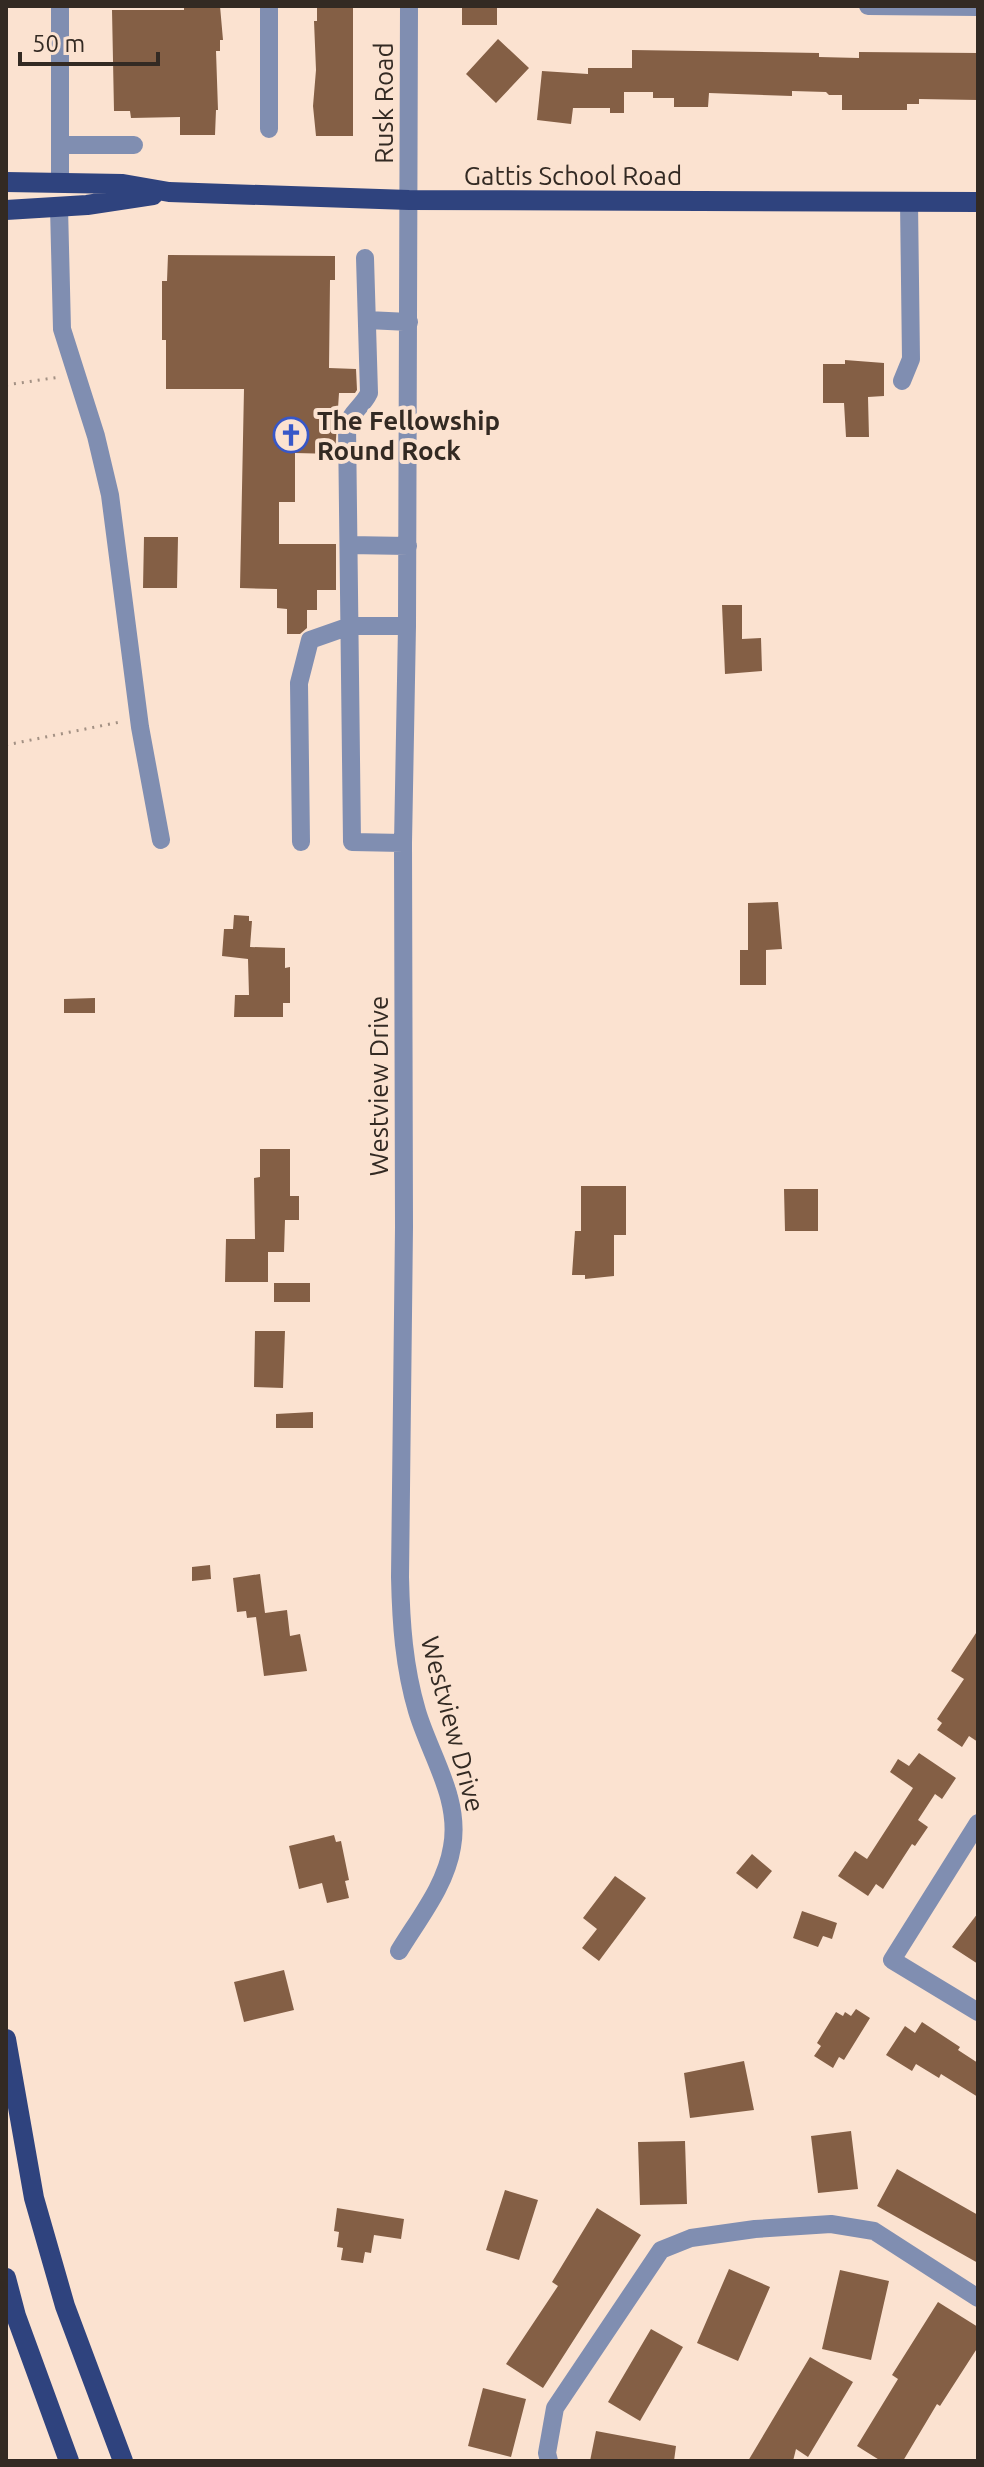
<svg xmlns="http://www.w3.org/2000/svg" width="984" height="2467" font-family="Ubuntu,sans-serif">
<rect width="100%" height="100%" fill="#fbe2d0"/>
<path fill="#845f45" d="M184,6h36l3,34h-3v11h-4l2,59h-2l-1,25h-35v-18l-49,1 -1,-7h-16l-2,-101h72z
M317,6h36v130h-37l-3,-30 3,-36 -2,-49h3z
M462,6h35v19h-35z
M498,39l31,29 -33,35 -30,-29z
M632,50l187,3v4l40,1v-6l119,1v47l-59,-1v5h-12v6h-65v-15h-13l-3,-3 -34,-1v5l-83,-3 -1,14h-34v-9h-21v-6h-29v21h-14v-5h-37l-2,16 -34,-4 5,-49 46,3v-6h44z
M168,255l167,1v24h-5l-1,88 27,1 1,21 -2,3h-16l-4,61 -40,-1v49h-16v42h57v46h-19v20h-10v18l-7,6h-13v-25l-10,-1v-19l-37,-1 4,-199h-78v-49h-4v-59h5z
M845,360l39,3v33l-16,1 1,40h-23l-2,-34h-21v-39h22z
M144,537h34l-1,51h-34z
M722,605h20v34l19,-1 1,33 -37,3z
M778,902l4,47 -16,1v35h-26v-35h8v-47z
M234,915l15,1v5h3l-2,26 35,1v20l5,-1v36h-7v14h-49l1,-22h14l-1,-36 -26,-3 2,-27h9z
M95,998v15h-31v-14z
M260,1149h30v47h9v24h-14l-1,32h-16v30h-43l1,-43h29l-1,-61 6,-1z
M581,1186h45v49h-12v41l-29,3v-4h-13l3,-44h6z
M784,1189h34v42h-33z
M274,1283h36v19h-36z
M255,1331h30l-2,57 -29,-1z
M313,1412v16h-37v-14z
M210,1565l1,14 -19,2v-14z
M260,1574l5,39 22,-3 3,26 10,-2 7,37 -43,5 -8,-59 -9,1 -1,-7 -9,1 -4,-34z
M978,1630v112l-9,-6 -7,11 -25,-17 5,-7 -5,-4 27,-40 -13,-8z
M919,1753l37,25 -14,21 -7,-5 -17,26 10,7 -13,19 -3,-2 -29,45 -7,-5 -8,12 -30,-20 17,-25 12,8 46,-71 -23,-16 8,-13 11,7z
M334,1835l2,7 5,-1 8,39 -4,1 4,17 -22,5 -5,-20 -23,6 -10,-43z
M752,1854l20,17 -15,18 -21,-16z
M615,1876l31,22 -47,63 -17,-13 15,-19 -14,-11z
M802,1911l35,12 -5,16 -9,-3 -5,11 -25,-9z
M978,1913v51l-26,-17z
M284,1970l10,40 -50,12 -10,-40z
M856,2009l14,9 -26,42 -5,-3 -6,11 -19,-12 7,-10 -4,-3 19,-31 7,4 2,-4 6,4z
M922,2022l38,25 -2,3 20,13v34l-37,-23 -2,4 -23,-14 -4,7 -26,-16 19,-29 10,7z
M744,2061l10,49 -64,8 -6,-45z
M851,2131l7,58 -40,4 -7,-57z
M685,2141l2,63 -47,1 -2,-63z
M897,2169l81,46v48l-101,-57z
M505,2190l33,10 -19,60 -33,-10z
M337,2208l67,11 -3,20 -27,-4 -3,18 -6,-1 -2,11 -22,-3 2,-12 -6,-1 2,-15 -5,-1z
M597,2208l44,27 -98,153 -37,-24 52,-78 -6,-4z
M729,2269l41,18 -32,74 -41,-18z
M840,2270l49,11 -18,79 -49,-11z
M938,2302l40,25v20l-38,59 -3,-2 -34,57h-22l-24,-15 41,-67 -6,-4z
M651,2329l32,18 -43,74 -32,-19z
M810,2357l43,25 -45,75 -12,-8 -3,12h-45z
M483,2388l43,11 -15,58 -43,-11z
M596,2431l80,15 -2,15h-84z"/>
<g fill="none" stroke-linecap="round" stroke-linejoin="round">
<path stroke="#a39184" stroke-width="3" stroke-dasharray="2 6" stroke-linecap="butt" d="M6,385l54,-8
M6,745l114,-23"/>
<path stroke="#808eb1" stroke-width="18" d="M868,6l110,1
M269,129v-123
M60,145h74
M60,183v-177
M59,207l3,122 34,107 14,59 30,232 21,113
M365,258l4,135c-6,13 -18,19 -22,32l5,417 51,1
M367,320l42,2
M902,381l9,-22 -2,-157
M349,545l59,1
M301,842l-2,-159 11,-43 40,-14h57
M978,1823l-86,137 86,52
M399,1951c20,-33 47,-66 53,-104 9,-48 -22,-92 -35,-136 -13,-44 -16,-88 -17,-134l4,-350 -1,-384 4,-217 2,-620
M549,2461l-2,-8 8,-45 106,-158 30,-12 64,-9 76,-5 43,7 104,67"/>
<path stroke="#2f437e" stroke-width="20" d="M6,182l117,2 46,8 240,8 569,2
M6,210l81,-5 66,-10
M6,2039l28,159 31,108 58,155
M6,2278l10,38 53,145"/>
</g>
<defs>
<g id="church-ring" transform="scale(1.8)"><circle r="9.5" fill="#fbe2d0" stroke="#3757c8" stroke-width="1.5"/><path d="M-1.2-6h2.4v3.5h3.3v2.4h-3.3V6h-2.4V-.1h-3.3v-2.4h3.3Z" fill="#3757c8"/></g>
</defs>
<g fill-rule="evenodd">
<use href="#church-ring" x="291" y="435"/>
</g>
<g text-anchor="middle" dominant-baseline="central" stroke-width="8" stroke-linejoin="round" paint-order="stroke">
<g font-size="26" fill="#332a23" stroke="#fbe2d0">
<text transform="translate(383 103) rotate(-90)">Rusk Road</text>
<text x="573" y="175">Gattis School Road</text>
<text transform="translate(378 1086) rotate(-90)">Westview Drive</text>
<text transform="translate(453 1724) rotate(75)">Westview Drive</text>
</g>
<g font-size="26" font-weight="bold" fill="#332a23" stroke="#fbe2d0" text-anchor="start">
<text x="317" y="420">The Fellowship<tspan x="317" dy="30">Round Rock</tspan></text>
</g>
</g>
<rect width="984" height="2467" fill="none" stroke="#332a23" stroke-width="16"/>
<path d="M20 52v12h138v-12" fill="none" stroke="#332a23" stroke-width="4"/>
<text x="32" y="52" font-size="24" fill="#332a23" stroke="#fbe2d0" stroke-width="6" paint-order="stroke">50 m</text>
</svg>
